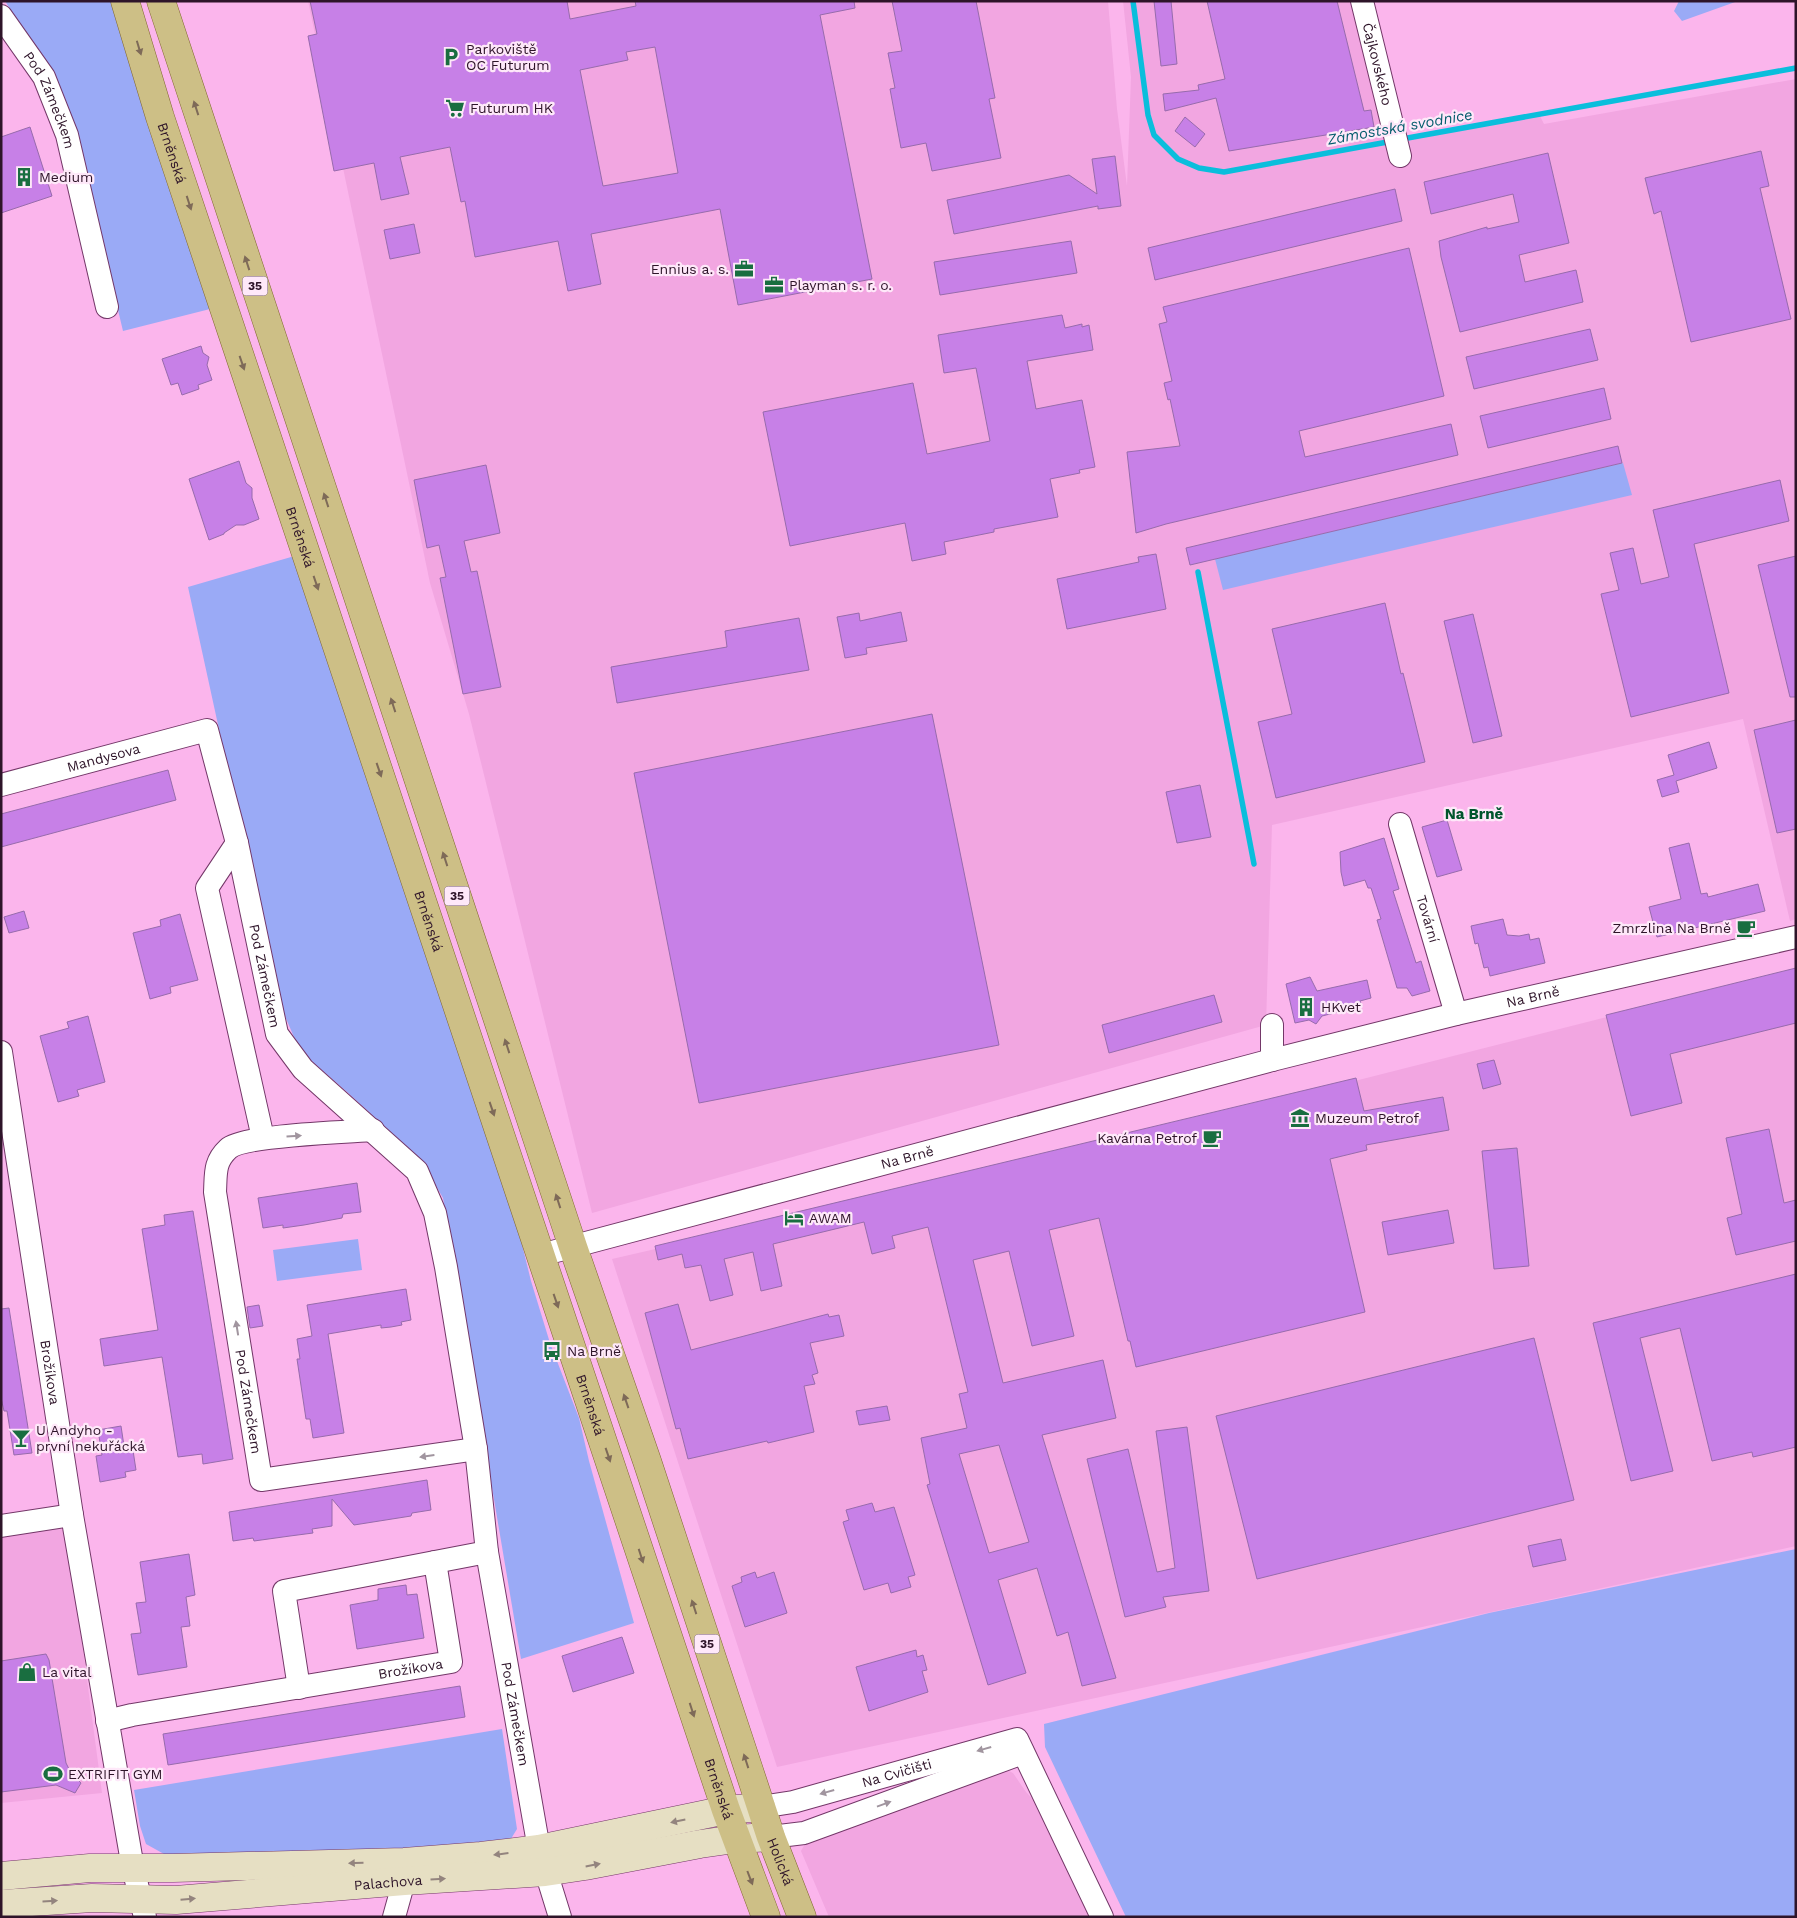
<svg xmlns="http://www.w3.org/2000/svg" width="1797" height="1918" font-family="'Work Sans',sans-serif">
<rect width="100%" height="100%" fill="#fbb5ec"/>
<path fill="#f2a6e1" d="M308,1h800l9,108 10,77 4,-109 -8,-76h227l35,142 154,-29 5,10 252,-45v840l-6,2 -47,-202 -471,106 -6,200 -674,188 -123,-499 -39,-131z
M1796,969v577l-1019,221 -165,-508 451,-104z
M58,1526l10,9 34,258 -101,10v-269z
M1002,1768l11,5 13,19 14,15 55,110h-266l-28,-66 9,-16z"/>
<path fill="#9aaaf6" d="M5,1h109l100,307 -91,23 -45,-189 -35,-80z
M1679,1h59l-56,20 -8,-10z
M1623,463l9,32 -409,95 -8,-31z
M298,555l214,649 19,77 19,62 29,75 10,43 45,162 -113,36 -78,-461 -23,-39 -73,-67 -47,-41 -22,-51 -90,-413z
M358,1239l4,31 -85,11 -4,-31z
M1796,1549v368h-670l-81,-170 -1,-23 445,-111z
M502,1729l15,100 -8,13 -123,10 -222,2 -18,-10 -6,-18 -6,-36z"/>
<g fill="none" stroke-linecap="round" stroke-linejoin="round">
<path stroke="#0abedc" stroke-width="5.5" d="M1133,1l15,114 6,20 24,24 21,9 25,4 169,-31
M1402,139l394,-71
M1198,572l56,292"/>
</g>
<path fill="#c780e7" stroke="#976bac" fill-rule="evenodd" d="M310,1h257l3,18 66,-13 -1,-5h219l1,7 -35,7 52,264 -134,26 -18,-96 -129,25 10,50 -33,7 -10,-50 -83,16 -10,-56 -4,1 -11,-55 -50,10 9,37 -28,6 -7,-37 -40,8 -26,-135 9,-2zM655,47l23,126 -75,13 -23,-116 48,-10 -2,-8z
M892,1h84l19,97 -6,1 12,59 -69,13 -6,-28 -25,5 -11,-59 5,-1 -7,-35 14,-2z
M1154,1h17l6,63 -16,2z
M1207,1h130l27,110 7,-1 3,17 -145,24 -13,-53 -51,13 -2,-17 36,-4 -1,-5 27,-6z
M1185,117l20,17 -10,13 -20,-16z
M30,127l22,69 -51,17v-76z
M1761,151l8,35 -9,2 31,131 -100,23 -30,-131 -7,3 -9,-36z
M1548,153l21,90 -50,12 6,27 51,-12 7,32 -123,30 -19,-75 -2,-16 48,-14v2l32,-7 -6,-28 -82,20 -7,-32z
M1115,156l6,50 -23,3v-3l-144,28 -7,-34 122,-25 28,19 -5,-35z
M1395,189l7,32 -247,59 -7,-32z
M414,224l6,29 -30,6 -6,-29z
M1071,241l6,32 -137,22 -6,-33z
M1409,248l35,148 -145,35 6,26 146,-33 7,31 -292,69 -30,9 -9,-81 53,-6 -10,-47 -2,1 -4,-17 8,-2 -13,-57 8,-2 -4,-15z
M1062,315l3,13 17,-4v3l7,-2 4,25 -66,11 9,48 46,-9 13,67 -16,3 1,3 -30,6 8,38 -64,12v3l-50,10 2,12 -34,7 -7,-38 -115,23 -27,-134 150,-29 14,71 63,-13 -14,-73 -32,5 -6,-38z
M1590,329l8,31 -124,29 -8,-32z
M201,346l2,7 6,4 -2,8 5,15 -14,5 1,4 -17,6 -4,-12 -7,2 -9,-26z
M1604,388l7,31 -123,29 -8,-32z
M1618,446l4,17 -432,102 -4,-17z
M239,461l7,22 6,5v10l7,21 -15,6h-8l-12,8v1l-15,6 -20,-61z
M486,465l14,68 -36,8 7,31 6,-1 24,116 -38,7 -23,-116 6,-1 -7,-32 -12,3 -13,-68z
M1780,480l9,41 -95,23 35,149 -98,24 -30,-123 18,-4 -9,-37 23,-5 8,36 28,-7 -16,-67z
M1156,554l10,55 -99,20 -10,-50 82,-17 -1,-5z
M1796,556v141h-6l-32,-132z
M1385,603l16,71 2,-1 22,89 -149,36 -18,-76 34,-8 -20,-85z
M901,612l6,29 -41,7 1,6 -22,4 -8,-41 22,-4 1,8z
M1473,614l29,122 -29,7 -29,-122z
M799,618l10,52 -192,33 -6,-36 116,-20 -2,-16z
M932,714l67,331 -300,58 -65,-330z
M1796,720v109l-19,4 -23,-103z
M1709,742l8,26 -41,13 3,11 -17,5 -5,-17 17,-5 -6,-20z
M168,770l8,30 -175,47v-33z
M1200,785l11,52 -34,6 -11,-51z
M1447,820l15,50 -25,7 -15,-50z
M1384,838l15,51 -6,2 23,72 5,-2 9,30 -18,5 -5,-8h-10l-20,-68 4,-1 -10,-31h-3l-3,-8 -21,6 -3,-14 -1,-20z
M1689,843l12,51 6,-1 1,4 50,-13 7,27 -108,26 -8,-30 32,-8 -12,-51z
M24,911l5,17 -20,5 -5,-16z
M180,914l18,66 -28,7 1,6 -21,6 -17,-66 28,-7 -1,-6z
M1503,919l4,16 12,1 10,-2 1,6 9,-2 6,25 -55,13 -2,-9 -4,1 -6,-25 -3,1 -4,-18z
M1796,968v55l-126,31 12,49 -51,13 -25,-101z
M1310,977l7,14 50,-11 4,18 -11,3 2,5 -40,10 -6,8 -7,-4 -14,3 -9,-39z
M1214,995l8,27 -113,31 -7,-28z
M88,1016l17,66 -28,8 2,6 -21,6 -18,-66 29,-8 -2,-6z
M1494,1060l7,24 -18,5 -6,-25z
M1356,1078l8,33 79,-14 6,33 -83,15 1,5 -37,9 35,153 -229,55 -6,-26h-2l-29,-123 -50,12 25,106 -42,10 -23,-95 -36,9 30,123 100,-23 13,58 -74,17 74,243 -34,8 -14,-54 -11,4 -20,-68 -39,12 28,93 -38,12 -61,-200 3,-1 -9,-46 46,-10 -8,-34 9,-2 -40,-165 -36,9 3,12 -23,6 -8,-32 -91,22 9,42 -21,5 -8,-39 -29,7 9,36 -23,6 -9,-36 -16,3 -3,-14 -24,6 -3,-14zM999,1445l30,97 -40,11 -30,-99z
M1769,1129l15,74 12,-3v41l-60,14 -9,-37 15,-4 -16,-76z
M1517,1148l12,118 -35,3 -12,-118z
M357,1183l4,29 -18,2 -1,4 -38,7 -21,3v-3l-20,3 -5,-30z
M1448,1210l6,33 -66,12 -6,-33z
M193,1211l40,248 -30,5 -1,-10 -24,3 -16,-100 -58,9 -4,-27 58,-9 -16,-101 23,-4 -1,-10z
M1796,1274v173l-43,10 -1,-5 -40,9 -32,-133 -40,10 33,133 -42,10 -38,-158z
M406,1289l5,31 -10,2 1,3 -11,2 -10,1v-3l-53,9 16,99 -31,5 -3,-19h-4l-9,-60h3l-3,-20 15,-3 -5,-31z
M678,1304l13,46 137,-36 1,3 10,-2 5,21 -34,7 8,30 -6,2 3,9 -11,2 10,46 -46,11 -1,-2 -79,18 -8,-31 -4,1 -31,-116z
M259,1305l4,21 -13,2 -3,-21z
M9,1308l23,145 -18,2 -7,-44h-3l-3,-13v-89z
M1534,1338l40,162 -317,79 -41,-163z
M887,1406l3,14 -31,5 -3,-14z
M121,1426l3,20 8,-2 4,26 -11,2 1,5 -26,5 -4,-26 6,-1 -4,-25z
M1187,1427l22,164 -46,6 3,10 -41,10 -38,-158 41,-10 29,123 18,-4 -19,-137z
M427,1480l4,30 -19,3 -1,3 -57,9 -22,-26v27l-20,3 1,4 -23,3 -36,5 -1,-3 -20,3 -4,-29z
M872,1503l3,9 19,-5 21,68 -7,2 3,10 -20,6 -3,-10 -24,7 -21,-68 6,-2 -3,-10z
M1561,1539l5,21 -33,7 -5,-21z
M189,1554l6,41 -9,2 4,29 -9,1 6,40 -49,8 -7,-41 10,-1 -5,-30 10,-1 -6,-40z
M755,1572l2,6 17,-6 13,41 -42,14 -13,-41 10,-4 -1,-5z
M406,1585l1,10 10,-1 7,44 -67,11 -7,-44 28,-5v-11z
M622,1637l12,36 -61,19 -11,-36z
M916,1650l1,7 6,-2 4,15 -5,1 6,21 -59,19 -13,-44z
M46,1654l3,6 17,103 5,10 10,10 -6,10 -19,-8 -55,7v-131z
M460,1686l5,31 -297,48 -5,-31z"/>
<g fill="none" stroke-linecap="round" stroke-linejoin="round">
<g stroke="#733768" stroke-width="24">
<g id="street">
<path id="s1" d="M1362,1l38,155"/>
<path id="s2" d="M1,16l43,61 23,58 40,172"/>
<path id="s3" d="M1,785l206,-55 30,113 40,191 26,35 114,102 18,42 11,54 30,182 11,103 52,297 21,68"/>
<path id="s4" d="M1400,824l56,190"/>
<path d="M237,843l-30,45 56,250"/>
<path id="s5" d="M1,1052l71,463 61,353 12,49"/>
<path d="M1272,1060v-35"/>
<path id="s6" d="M373,1130c-26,2 -130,5 -145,19 -14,13 -12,25 -13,43l46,288 215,-31"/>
<path id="s7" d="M541,1255l731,-195 184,-46 340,-77"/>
<path d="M1,1526l71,-11"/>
<path d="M299,1688l-15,-97 203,-39"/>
<path id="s8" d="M107,1721l25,-6 319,-53 -16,-100"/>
<path id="s9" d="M761,1807l32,-5 224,-63 85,178"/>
<path d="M771,1837l33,-4 219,-80"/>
<path d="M394,1917l10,-36"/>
</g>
</g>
<g stroke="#733768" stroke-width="29">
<g id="secondary">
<path d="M1,1876l89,-8h83l231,-6 77,-6 58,-7 187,-39 35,-3"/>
<path id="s10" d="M1,1904l91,-6 84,2 228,-19 141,-9 40,-6 115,-22 35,-5 36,-2"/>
</g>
</g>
<g stroke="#806731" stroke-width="29">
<g id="primary">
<path id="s11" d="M125,1l35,116 566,1693 40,107"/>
<path id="s12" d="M161,1l412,1246 74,214 124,376 31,80"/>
</g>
</g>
<use href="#street" stroke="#fff" stroke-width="22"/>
<use href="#secondary" stroke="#e6dfc3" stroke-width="28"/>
<use href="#primary" stroke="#cdbf86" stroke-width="28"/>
</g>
<defs><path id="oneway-solid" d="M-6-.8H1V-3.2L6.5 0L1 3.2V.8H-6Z" transform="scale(1.25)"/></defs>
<g fill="#7e6a58">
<use href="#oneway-solid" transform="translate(139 48) rotate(73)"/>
<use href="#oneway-solid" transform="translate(196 108) rotate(-108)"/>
<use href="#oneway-solid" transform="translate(189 203) rotate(72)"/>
<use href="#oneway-solid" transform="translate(247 263) rotate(-108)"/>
<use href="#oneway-solid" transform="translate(242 363) rotate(71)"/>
<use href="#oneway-solid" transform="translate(326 500) rotate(-108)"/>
<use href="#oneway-solid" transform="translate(316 583) rotate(71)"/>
<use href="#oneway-solid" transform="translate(393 705) rotate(-108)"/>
<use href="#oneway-solid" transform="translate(379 770) rotate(71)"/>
<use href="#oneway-solid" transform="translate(445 859) rotate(-108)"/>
<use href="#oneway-solid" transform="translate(507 1046) rotate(-108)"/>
<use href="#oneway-solid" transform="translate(492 1109) rotate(71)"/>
<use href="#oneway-solid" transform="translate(558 1201) rotate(-108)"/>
<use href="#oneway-solid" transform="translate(556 1301) rotate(71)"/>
<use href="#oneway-solid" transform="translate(626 1401) rotate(-109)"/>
<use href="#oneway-solid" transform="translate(608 1455) rotate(71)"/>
<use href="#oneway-solid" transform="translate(641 1556) rotate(72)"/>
<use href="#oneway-solid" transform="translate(694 1607) rotate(-108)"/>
<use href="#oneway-solid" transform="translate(692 1710) rotate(72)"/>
<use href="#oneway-solid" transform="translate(746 1761) rotate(-108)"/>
<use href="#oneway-solid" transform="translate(750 1878) rotate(69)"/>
</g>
<g fill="#a1959f">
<use href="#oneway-solid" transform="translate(294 1136) rotate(-4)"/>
<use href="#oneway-solid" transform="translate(237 1328) rotate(-99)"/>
<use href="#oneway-solid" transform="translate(427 1456) rotate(172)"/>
<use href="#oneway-solid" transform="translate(984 1749) rotate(164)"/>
<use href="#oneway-solid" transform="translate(827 1792) rotate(164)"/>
<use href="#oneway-solid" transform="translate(884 1804) rotate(-20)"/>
</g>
<g fill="#93847e">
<use href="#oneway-solid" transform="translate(678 1821) rotate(168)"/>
<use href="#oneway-solid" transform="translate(501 1854) rotate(173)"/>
<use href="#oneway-solid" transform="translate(356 1863) rotate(178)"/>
<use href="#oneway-solid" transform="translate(593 1865) rotate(-11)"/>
<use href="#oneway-solid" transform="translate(438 1879) rotate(-4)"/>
<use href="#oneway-solid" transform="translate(188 1899) rotate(-5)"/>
<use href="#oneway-solid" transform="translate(50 1901) rotate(-3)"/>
</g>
<defs>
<g id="parking-bare" transform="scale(1.5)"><path d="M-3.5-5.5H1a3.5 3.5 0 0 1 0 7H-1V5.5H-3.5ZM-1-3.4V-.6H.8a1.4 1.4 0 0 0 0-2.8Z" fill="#196e40" stroke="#fee8f9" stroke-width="2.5" paint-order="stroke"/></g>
<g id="supermarket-bare" transform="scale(1.5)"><path d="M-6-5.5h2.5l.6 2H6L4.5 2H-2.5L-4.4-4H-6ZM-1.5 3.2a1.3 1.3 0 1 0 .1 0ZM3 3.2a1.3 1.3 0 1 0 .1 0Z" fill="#196e40" stroke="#fee8f9" stroke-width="2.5" paint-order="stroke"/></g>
<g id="building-bare" transform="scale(1.5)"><path d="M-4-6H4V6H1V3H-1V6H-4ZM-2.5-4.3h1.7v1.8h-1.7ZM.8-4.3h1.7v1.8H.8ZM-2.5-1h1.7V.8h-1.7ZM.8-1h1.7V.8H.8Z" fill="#196e40" stroke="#fee8f9" stroke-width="2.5" paint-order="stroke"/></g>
<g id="office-bare" transform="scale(1.5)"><path d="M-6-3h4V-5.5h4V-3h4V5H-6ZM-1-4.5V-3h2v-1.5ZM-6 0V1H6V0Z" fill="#196e40" stroke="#fee8f9" stroke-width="2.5" paint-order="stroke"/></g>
<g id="cafe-bare" transform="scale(1.5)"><path d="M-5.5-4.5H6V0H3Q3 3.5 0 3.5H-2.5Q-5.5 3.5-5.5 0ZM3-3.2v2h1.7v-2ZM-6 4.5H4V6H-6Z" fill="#196e40" stroke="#fee8f9" stroke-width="2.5" paint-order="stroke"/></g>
<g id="museum-bare" transform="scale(1.5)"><path d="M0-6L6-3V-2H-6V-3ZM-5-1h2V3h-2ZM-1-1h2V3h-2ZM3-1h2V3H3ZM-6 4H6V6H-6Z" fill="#196e40" stroke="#fee8f9" stroke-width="2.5" paint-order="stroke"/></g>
<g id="hotel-bare" transform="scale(1.5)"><path d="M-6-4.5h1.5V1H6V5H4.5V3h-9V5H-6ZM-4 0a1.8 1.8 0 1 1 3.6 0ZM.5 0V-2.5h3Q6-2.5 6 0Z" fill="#196e40" stroke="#fee8f9" stroke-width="2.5" paint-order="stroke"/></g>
<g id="bus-bare" transform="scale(1.5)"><path d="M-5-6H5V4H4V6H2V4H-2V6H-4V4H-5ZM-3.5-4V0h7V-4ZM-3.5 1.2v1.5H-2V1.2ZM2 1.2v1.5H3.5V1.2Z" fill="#196e40" stroke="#fee8f9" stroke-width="2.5" paint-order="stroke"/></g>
<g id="bar-bare" transform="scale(1.5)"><path d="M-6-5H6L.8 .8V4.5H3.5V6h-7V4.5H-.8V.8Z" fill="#196e40" stroke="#fee8f9" stroke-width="2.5" paint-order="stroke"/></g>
<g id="shop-bare" transform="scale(1.5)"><path d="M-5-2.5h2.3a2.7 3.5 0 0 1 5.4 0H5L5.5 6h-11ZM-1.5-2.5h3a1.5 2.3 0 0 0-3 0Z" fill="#196e40" stroke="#fee8f9" stroke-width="2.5" paint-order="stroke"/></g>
<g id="stadium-bare" transform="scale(1.5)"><path d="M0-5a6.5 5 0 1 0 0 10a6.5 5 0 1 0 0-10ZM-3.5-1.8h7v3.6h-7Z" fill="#196e40" stroke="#fee8f9" stroke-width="2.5" paint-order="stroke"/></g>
</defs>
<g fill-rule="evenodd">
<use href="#parking-bare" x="451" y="57"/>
<use href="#supermarket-bare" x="455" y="108"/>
<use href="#building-bare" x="24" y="177"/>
<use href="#office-bare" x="744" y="269"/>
<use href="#office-bare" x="774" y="285"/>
<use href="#cafe-bare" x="1746" y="928"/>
<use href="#building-bare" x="1306" y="1007"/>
<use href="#museum-bare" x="1300" y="1118"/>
<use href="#cafe-bare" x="1212" y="1138"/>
<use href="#hotel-bare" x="794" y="1218"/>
<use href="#bus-bare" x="552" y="1351"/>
<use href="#bar-bare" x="21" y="1438"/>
<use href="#shop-bare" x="27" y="1672"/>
<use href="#stadium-bare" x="53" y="1774"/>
</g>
<g text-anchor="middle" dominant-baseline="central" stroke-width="4.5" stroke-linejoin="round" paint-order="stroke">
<g fill="#fee8f9" stroke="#6c5467" stroke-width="1">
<rect x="242.5" y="276.5" width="25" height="19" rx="4"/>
<rect x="444.5" y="886.5" width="25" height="19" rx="4"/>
<rect x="694.5" y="1634.5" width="25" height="19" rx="4"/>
</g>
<g font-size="12" font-weight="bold" fill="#2e1429">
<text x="255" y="286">35</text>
<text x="457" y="896">35</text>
<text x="707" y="1644">35</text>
</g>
<g font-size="14" fill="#2e1429" stroke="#fee8f9" text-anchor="start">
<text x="466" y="49">Parkoviště<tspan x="466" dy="16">OC Futurum</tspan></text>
<text x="470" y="108">Futurum HK</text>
<text x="39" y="177">Medium</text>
<text x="729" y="269" text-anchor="end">Ennius a. s.</text>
<text x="789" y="285">Playman s. r. o.</text>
<text x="1731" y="928" text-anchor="end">Zmrzlina Na Brně</text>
<text x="1321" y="1007">HKvet</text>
<text x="1315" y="1118">Muzeum Petrof</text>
<text x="1197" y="1138" text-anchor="end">Kavárna Petrof</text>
<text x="809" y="1218">AWAM</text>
<text x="567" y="1351">Na Brně</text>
<text x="36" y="1430">U Andyho -<tspan x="36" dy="16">první nekuřácká</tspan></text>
<text x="42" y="1672">La vital</text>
<text x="68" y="1774">EXTRIFIT GYM</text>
</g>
<g font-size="14" fill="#2e1429" stroke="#fee8f9">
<text stroke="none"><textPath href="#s1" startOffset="65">Čajkovského</textPath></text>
<text stroke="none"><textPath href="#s2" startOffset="98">Pod Zámečkem</textPath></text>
<text stroke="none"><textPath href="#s11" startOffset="159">Brněnská</textPath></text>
<text stroke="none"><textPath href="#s11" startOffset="564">Brněnská</textPath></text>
<text stroke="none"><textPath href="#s3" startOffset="106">Mandysova</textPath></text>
<text stroke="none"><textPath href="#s4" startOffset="99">Tovární</textPath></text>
<text stroke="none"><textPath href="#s11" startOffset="969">Brněnská</textPath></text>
<text stroke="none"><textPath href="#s3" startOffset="466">Pod Zámečkem</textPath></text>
<text stroke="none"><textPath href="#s7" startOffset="1025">Na Brně</textPath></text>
<text stroke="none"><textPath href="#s7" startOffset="379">Na Brně</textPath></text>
<text stroke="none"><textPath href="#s5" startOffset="324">Brožíkova</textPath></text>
<text stroke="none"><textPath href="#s6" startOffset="406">Pod Zámečkem</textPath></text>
<text stroke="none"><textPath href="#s11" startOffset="1479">Brněnská</textPath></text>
<text stroke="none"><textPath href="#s8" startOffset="308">Brožíkova</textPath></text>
<text stroke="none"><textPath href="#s3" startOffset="1275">Pod Zámečkem</textPath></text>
<text stroke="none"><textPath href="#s9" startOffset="140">Na Cvičišti</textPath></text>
<text stroke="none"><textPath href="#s11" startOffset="1884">Brněnská</textPath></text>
<text stroke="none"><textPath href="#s12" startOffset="1961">Holická</textPath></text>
<text stroke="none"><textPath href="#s10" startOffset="388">Palachova</textPath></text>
</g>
<g font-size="15" font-style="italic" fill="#055d6d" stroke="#fee8f9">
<text transform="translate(1400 127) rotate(-10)">Zámostská svodnice</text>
</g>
<g font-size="15" font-weight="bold" fill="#00552d" stroke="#fee8f9">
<text x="1474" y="814">Na Brně</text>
</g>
</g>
<rect width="1797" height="1918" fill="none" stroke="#2e1429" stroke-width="5"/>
</svg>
